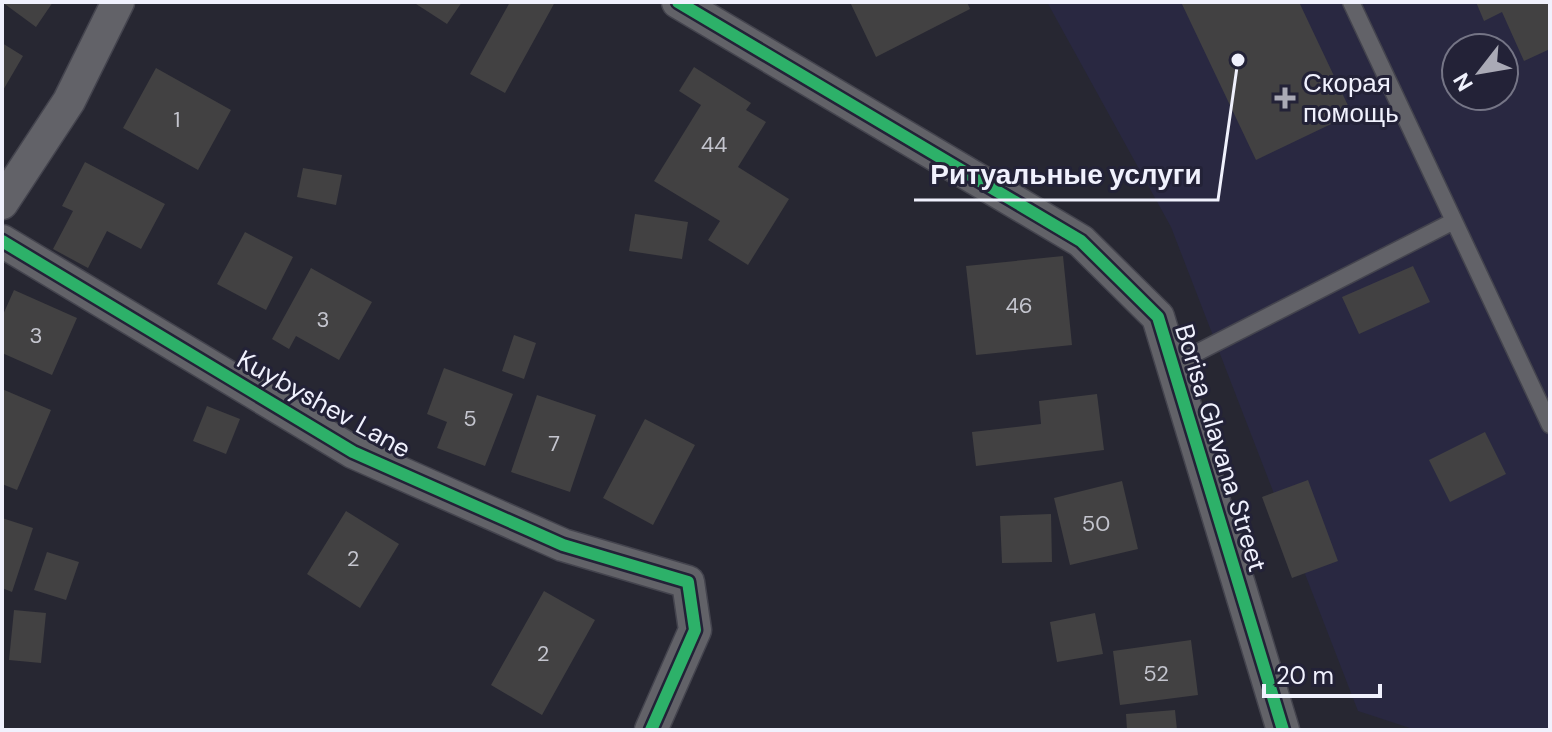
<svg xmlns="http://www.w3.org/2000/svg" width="1552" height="732" font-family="'DM Sans',sans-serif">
<rect width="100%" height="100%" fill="#272732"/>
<path fill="#292841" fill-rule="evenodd" d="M1047,2h503v728h-134l-58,-19 -187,-484zM1456,48h48v48h-48z"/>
<path fill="#424142" d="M2,2h51l-17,25z
M413,2h49l-15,22z
M510,2h45l-50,91 -35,-19z
M850,2h117l3,7 -94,48z
M1181,2h118l53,112 -96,46z
M1476,2h74v47l-26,12 -22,-49 -18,9z
M2,43l21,13 -21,36z
M694,67l57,36 -5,7 20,12 -28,45 51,32 -41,66 -40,-25 12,-19 -66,-40 47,-76 -22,-14z
M156,68l75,42 -33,60 -75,-42z
M85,162l80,42 -24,45 -34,-18 -19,37 -35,-19 20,-38 -11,-5z
M303,168l39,7 -6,30 -39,-8z
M635,214l53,8 -6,37 -53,-8z
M245,232l48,25 -27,53 -49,-26z
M1063,256l9,89 -96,10 -10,-89z
M1413,266l17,36 -71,32 -17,-37z
M311,268l61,34 -33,58 -43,-24 -7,13 -17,-10z
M14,290l63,28 -25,57 -50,-22v-36z
M514,335l22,8 -12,36 -22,-8z
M444,368l69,26 -28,72 -48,-18 10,-26 -20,-8z
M2,389l49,21 -34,80 -15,-6z
M1097,394l7,56 -128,16 -4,-34 69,-8 -2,-23z
M537,395l59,20 -26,77 -59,-20z
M207,406l33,13 -14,35 -33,-13z
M645,419l50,26 -42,80 -50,-27z
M1485,432l21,42 -56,28 -21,-42z
M1308,480l30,81 -46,17 -30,-81z
M1122,481l16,68 -68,16 -16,-67z
M346,511l53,33 -39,64 -53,-34z
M1051,514l1,48 -50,1 -2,-47z
M2,518l31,10 -21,64 -10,-4z
M47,552l32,10 -13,38 -32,-10z
M544,591l51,29 -53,95 -51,-30z
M14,610l32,3 -5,50 -32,-3z
M1095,613l8,41 -46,8 -7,-40z
M1191,640l7,55 -78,10 -7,-54z
M1175,710l2,20h-50l-1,-16z"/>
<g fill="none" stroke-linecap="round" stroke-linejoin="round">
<g stroke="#44444e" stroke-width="19">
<path id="service" d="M1351,2l199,423
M1173,365l281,-144"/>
</g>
<g stroke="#44444e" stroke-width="35">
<path id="minor" d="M678,2l403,239 77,76 125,413
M2,203l67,-102 49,-99
M2,241l351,211 210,93 125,37 7,48 -44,100"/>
</g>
<use href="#service" stroke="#626268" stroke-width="16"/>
<use href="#minor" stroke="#626268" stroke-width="32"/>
<g stroke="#232237" stroke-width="17">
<path id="cycleway" d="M678,2l403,239 77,76 125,413
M2,241l351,211 210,93 125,37 7,48 -44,100"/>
</g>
<use href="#cycleway" stroke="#2db169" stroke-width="12"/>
</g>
<path fill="#aaaab6" stroke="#232237" stroke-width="3" d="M1281 86h8v8h8v8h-8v8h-8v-8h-8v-8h8z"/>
<g text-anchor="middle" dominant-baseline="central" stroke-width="6" stroke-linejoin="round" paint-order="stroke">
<g font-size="22" fill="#c4c5ce">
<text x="177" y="119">1</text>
<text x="714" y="144">44</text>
<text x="1019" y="305">46</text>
<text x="323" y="319">3</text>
<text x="36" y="335">3</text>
<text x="470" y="418">5</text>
<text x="554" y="443">7</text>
<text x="1096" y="523">50</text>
<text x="353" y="558">2</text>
<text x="543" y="653">2</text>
<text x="1156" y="673">52</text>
</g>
<g font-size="26" fill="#f0f1fd" stroke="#232237" text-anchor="start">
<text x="1303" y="83">Скорая<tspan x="1303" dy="30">помощь</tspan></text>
</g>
<g font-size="26" fill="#f0f1fd" stroke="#232237">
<text transform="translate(324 404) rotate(29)">Kuybyshev Lane</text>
<text transform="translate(1221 448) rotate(73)">Borisa Glavana Street</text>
</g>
</g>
<path fill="none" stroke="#f0f1fd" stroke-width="3" d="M1238 60L1218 200H914"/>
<circle fill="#f0f1fd" stroke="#232237" stroke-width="3" cx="1238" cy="60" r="8"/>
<g font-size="28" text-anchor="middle" font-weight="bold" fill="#f0f1fd" stroke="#232237" stroke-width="6" stroke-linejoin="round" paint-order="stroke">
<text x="1066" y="184">Ритуальные услуги</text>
</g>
<rect width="1552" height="732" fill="none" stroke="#f0f1fd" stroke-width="8"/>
<g transform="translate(1480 72) rotate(239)"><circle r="38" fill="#232237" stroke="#757586" stroke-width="2"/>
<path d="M0-6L14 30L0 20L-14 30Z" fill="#aaaab6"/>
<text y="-12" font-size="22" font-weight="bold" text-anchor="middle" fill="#f0f1fd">N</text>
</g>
<path d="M1264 684v12h116v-12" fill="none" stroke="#f0f1fd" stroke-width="4"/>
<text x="1276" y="684" font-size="24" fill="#f0f1fd" stroke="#232237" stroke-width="6" paint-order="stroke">20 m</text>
</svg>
